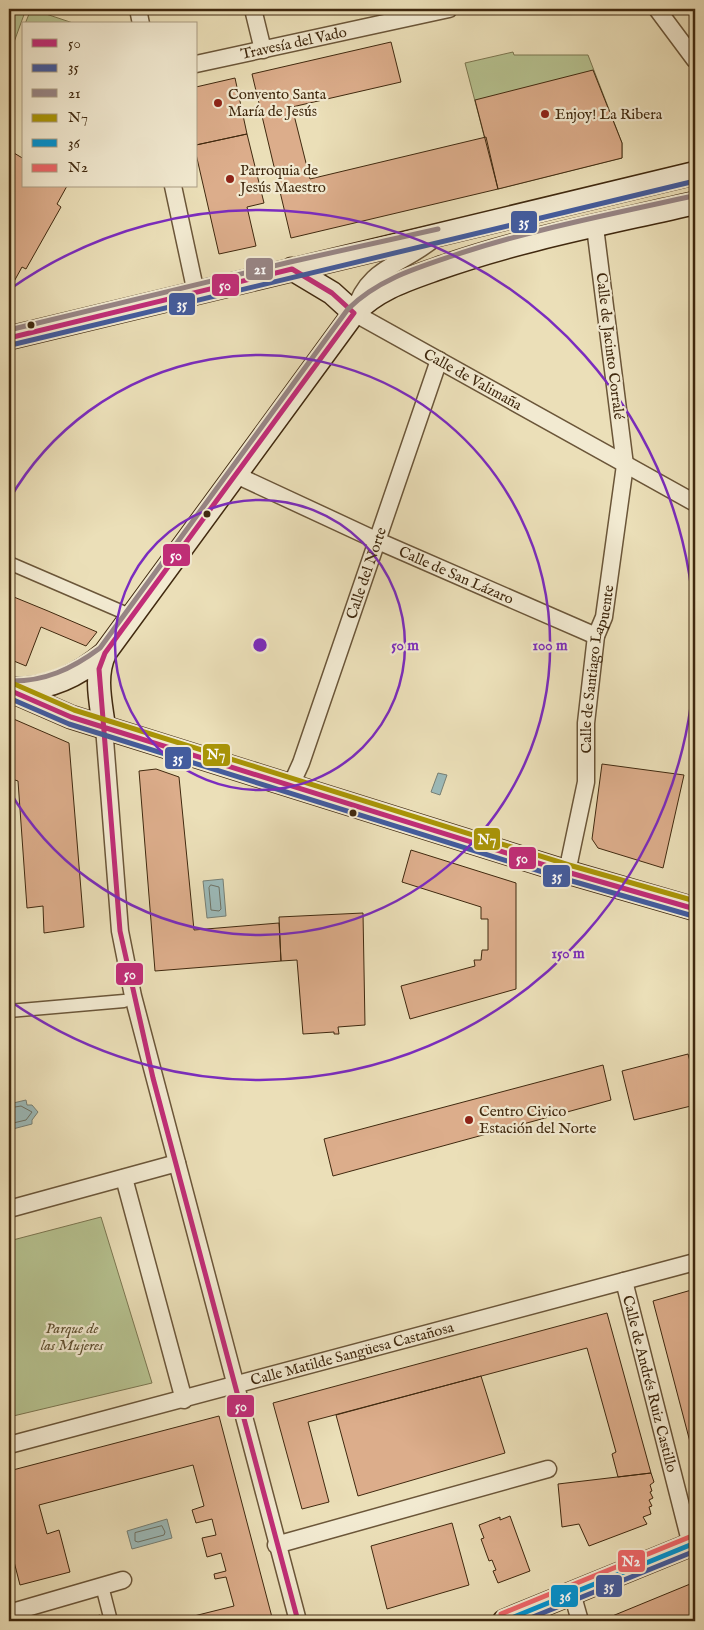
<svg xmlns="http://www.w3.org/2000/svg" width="704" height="1630" font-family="'IM FELL English',serif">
<rect width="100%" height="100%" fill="#ebdfb8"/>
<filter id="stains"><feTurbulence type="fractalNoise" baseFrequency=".004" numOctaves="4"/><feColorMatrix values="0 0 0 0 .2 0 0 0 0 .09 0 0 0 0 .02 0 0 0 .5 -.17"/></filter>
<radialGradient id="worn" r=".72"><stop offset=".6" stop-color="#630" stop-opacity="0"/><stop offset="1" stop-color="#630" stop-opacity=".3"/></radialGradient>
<path fill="#b6c290" stroke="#7b7650" d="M9,9h17l-17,47z
M31,9l42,14 -48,1z
M513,52l1,3h74l34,88v15l-124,31 -33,-126z
M101,1217l51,166 -143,34v-176z"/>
<path fill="#9cbab9" stroke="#778075" d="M438,773l9,2 -7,20 -9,-3z
M223,879l3,37 -19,2 -4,-37z
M26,1100l1,5h5l6,7 -6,8v4l-23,6v-26z
M167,1519l5,19 -40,11 -5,-18z"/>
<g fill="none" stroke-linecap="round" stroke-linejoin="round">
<path stroke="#6e7264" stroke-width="1" d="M211,885l8,2 2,22 -2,2 -8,-1 -2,-22z
M9,1108l12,-2 11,6 -6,8 -17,4
M162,1526l3,6 -1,3 -26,7 -3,-1v-8z"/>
</g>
<path fill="#dcad8b" stroke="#40290f" d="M391,42l10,40 -109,25 18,72 176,-42 12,52 -207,49 -39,-164z
M593,70l29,73v15l-124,31 -23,-89z
M235,78l12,56 -51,11v-58z
M247,134l17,69 -17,4 9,39 -37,8 -23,-100v-9z
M9,150l15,9v27h43l-10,18 4,3 -35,62 -4,-2 -11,20 -2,-1z
M9,595l39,16 49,21 -11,14 -45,-19 -15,39 -17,-7z
M9,717l60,26 15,184 -40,6 -1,-27 -16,2 -9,-127 -9,-3z
M602,764l82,11 -21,93 -65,-20 -6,-9z
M156,769l23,8 15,153 85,-7 2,38 -126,10 -16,-200z
M411,850l105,33v106l-106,30 -9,-33 74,-20 -1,-6h7l1,-10h6v-31h-7v-12l-79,-25z
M363,913l2,112 -27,2 1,7h-5v-2l-31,2 -6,-74 -16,1 -2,-44z
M688,1054l7,26v25l-61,15 -12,-49z
M603,1065l8,35 -278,76 -9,-37z
M695,1289v59l-2,1 2,8v104l-42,-160z
M607,1313l44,160 -33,4 -6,-23 4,-2 -29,-104 -279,74 21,80 -27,7 -29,-106z
M481,1376l24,77 -147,43 -22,-81z
M219,1416l54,205h-99l60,-15 -8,-29 -11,2 -1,-5 12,-3 -5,-18 -14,4 -5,-19 14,-3 -4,-16 -16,4 -4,-13 12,-4 -11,-41 -154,40 8,29 12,-4 11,42 -50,13 -11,-43v-71z
M651,1473l3,9 -4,3 2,6 -2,1 3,6 -4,2 3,6 -3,1 2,7 -8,3 4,7 -58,22 -10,-22 -17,3 -4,-43z
M510,1516l20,55 -32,12 -5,-12 3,-1 -4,-10 -3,1 -8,-22 3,-1 -5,-13 21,-8v3z
M452,1523l17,62 -82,24 -16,-63z
M695,1582v39h-92l2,-2z
M100,1615l2,6h-25z"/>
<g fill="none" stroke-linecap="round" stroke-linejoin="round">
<g stroke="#6b5639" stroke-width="15">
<path id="pedestrian" d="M9,563l123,53
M9,1011l115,-10
M102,1586l9,35"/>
</g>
<g stroke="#6b5639" stroke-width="19">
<g id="minor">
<path d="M138,9l3,15"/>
<path d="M253,9l10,41"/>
<path d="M657,9l38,51"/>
<path id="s1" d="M196,64l253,-55"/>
<path d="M173,186l23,107"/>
<path id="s2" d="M435,238c-33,28 -68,28 -81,75l341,190"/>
<path id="s3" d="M236,475l142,66 218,95"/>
<path d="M104,727l16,204 13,65 165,625"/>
<path id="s4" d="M291,785l10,-22 138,-403"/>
<path id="s5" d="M567,872l19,-90v-59l10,-87 8,-19 21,-152 -30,-238"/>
<path d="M124,1178l60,222"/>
<path d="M9,1209l168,-46"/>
<path id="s6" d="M624,1281l67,264"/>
<path id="s7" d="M9,1445l686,-183"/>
<path d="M276,1545l272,-76"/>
<path d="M572,1593l8,28"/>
<path d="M9,1613l114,-33"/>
</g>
</g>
<g stroke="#40290f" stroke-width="25">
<path id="secondary" d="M292,269l40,24 22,20
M9,338l686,-165
M9,688c36,4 69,-12 96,-35l249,-340c23,-24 52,-33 83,-44 84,-30 172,-46 258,-66
M9,690l62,27 496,155 128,37
M104,727c-3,-24 -10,-51 1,-74
M504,1621l191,-78"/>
</g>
<use href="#pedestrian" stroke="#f2ead1" stroke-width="12"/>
<use href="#minor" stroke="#f2ead1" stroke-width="16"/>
<use href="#secondary" stroke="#f2ead1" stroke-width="22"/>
<g stroke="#f2ead1" stroke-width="9">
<path id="bus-1" d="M9,338l283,-69 40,24 22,20 -249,340 -6,16 21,262 33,147 145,543
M9,690l62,27 496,155 128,37"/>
</g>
<g stroke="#f2ead1" stroke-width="9">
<path id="bus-2" d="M11,345l684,-164
M9,698l60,26 496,155 128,37
M523,1621l172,-70"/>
</g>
<g stroke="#f2ead1" stroke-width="9">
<path id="bus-3" d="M9,330l281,-68 148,-33
M9,681c35,1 63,-12 91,-33l248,-339c28,-28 65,-40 101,-52 80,-27 162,-43 244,-61"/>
</g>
<g stroke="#f2ead1" stroke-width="9">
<path id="bus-4" d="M12,683l62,27 495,155 126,36"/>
</g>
<g stroke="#f2ead1" stroke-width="9">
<path id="bus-5" d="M504,1621l191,-78"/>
</g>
<g stroke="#f2ead1" stroke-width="9">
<path id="bus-6" d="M501,1614l191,-78"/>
</g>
<use href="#bus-1" stroke="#c12d78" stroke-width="5"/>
<use href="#bus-2" stroke="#435c9e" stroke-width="5"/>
<use href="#bus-3" stroke="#978585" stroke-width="5"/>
<use href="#bus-4" stroke="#a99507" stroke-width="5"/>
<use href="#bus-5" stroke="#0293d1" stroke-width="5"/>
<use href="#bus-6" stroke="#ed6669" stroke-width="5"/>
</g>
<g fill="none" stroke="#7b2cbf" stroke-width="2.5">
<circle cx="260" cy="645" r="145"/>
<path d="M9 500A290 290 0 1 1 9 790"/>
<path d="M10 289A435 435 0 1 1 10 1001"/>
</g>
<g fill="#8f2418" stroke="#f2ead1" stroke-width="2">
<circle cx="218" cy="103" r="5"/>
<circle cx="545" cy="114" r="5"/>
<circle cx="230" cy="179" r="5"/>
<circle cx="469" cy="1120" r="5"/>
</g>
<g fill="#40290f" stroke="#f2ead1" stroke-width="2">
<circle cx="31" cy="325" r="4.5"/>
<circle cx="207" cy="514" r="4.5"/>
<circle cx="353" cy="813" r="4.5"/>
</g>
<g text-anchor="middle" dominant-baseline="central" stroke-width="4.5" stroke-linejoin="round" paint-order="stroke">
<g font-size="15" fill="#40290f" stroke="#f2ead1">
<text stroke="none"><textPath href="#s1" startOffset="100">Travesía del Vado</textPath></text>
<text transform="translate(610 346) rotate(83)">Calle de Jacinto Corralé</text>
<text stroke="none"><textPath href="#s2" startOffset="250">Calle de Valimaña</textPath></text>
<text stroke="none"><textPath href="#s4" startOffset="225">Calle del Norte</textPath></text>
<text stroke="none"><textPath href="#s3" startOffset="242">Calle de San Lázaro</textPath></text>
<text stroke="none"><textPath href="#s5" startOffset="206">Calle de Santiago Lapuente</textPath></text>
<text stroke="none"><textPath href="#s7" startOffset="355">Calle Matilde Sangüesa Castañosa</textPath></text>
<text stroke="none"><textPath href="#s6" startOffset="106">Calle de Andrés Ruiz Castillo</textPath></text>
</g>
<g font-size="15" fill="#40290f" stroke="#f2ead1" text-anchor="start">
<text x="228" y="94">Convento Santa<tspan x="228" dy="17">María de Jesús</tspan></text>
<text x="555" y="114">Enjoy! La Ribera</text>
<text x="240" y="170">Parroquia de<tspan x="240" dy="17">Jesús Maestro</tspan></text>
<text x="479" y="1111">Centro Civico<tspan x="479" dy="17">Estación del Norte</tspan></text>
</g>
<g font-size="15" font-style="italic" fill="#5e4f2f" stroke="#f2ead1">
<text x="72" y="1328">Parque de<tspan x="72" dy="17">las Mujeres</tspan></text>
</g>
</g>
<circle cx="260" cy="645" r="8" fill="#7b2cbf" stroke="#f2ead1" stroke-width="2.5"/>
<g font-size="15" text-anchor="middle" font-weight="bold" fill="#7b2cbf" stroke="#f2ead1" stroke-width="4.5" stroke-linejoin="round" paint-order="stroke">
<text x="405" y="650">50 m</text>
<text x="550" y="650">100 m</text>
<text x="568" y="958">150 m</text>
</g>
<g stroke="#f2ead1" stroke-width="2">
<rect x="510" y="210" width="28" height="24" rx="5" fill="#435c9e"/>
<rect x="245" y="257" width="29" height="24" rx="5" fill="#978585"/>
<rect x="211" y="273" width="29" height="24" rx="5" fill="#c12d78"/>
<rect x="168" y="292" width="28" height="24" rx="5" fill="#435c9e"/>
<rect x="162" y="543" width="29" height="24" rx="5" fill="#c12d78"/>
<rect x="202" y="743" width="29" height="24" rx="5" fill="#a99507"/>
<rect x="164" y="746" width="28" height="24" rx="5" fill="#435c9e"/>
<rect x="473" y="827" width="28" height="24" rx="5" fill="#a99507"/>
<rect x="508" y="846" width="29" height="24" rx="5" fill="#c12d78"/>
<rect x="542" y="864" width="29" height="24" rx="5" fill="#435c9e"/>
<rect x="115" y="962" width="29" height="24" rx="5" fill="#c12d78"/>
<rect x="226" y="1394" width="29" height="24" rx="5" fill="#c12d78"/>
<rect x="617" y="1549" width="29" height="24" rx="5" fill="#ed6669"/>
<rect x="595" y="1574" width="28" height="24" rx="5" fill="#435c9e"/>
<rect x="550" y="1584" width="29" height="24" rx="5" fill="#0293d1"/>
</g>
<g font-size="14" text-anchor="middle" font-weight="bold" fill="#fff">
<text x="524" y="227">35</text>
<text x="260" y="274">21</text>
<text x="225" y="290">50</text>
<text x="182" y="309">35</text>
<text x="176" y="560">50</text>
<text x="216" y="759">N7</text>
<text x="178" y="763">35</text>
<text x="487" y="844">N7</text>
<text x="522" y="863">50</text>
<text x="557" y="881">35</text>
<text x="130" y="979">50</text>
<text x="241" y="1411">50</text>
<text x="631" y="1566">N2</text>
<text x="609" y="1591">35</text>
<text x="565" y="1601">36</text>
</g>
<rect width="704" height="1630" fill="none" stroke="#ebdfb8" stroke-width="30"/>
<rect x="10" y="10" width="684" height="1610" fill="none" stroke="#40290f" stroke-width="2.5"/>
<rect x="15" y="15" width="674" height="1600" fill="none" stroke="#40290f"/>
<rect x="22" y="22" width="175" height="165" fill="#f2ead1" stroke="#ab9d83"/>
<rect x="32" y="39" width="25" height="8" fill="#c12d78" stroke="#ab9d83"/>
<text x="68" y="48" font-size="15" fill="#40290f">50</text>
<rect x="32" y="64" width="25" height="8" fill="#435c9e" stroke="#ab9d83"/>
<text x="68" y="72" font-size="15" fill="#40290f">35</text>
<rect x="32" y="89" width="25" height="8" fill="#978585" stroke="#ab9d83"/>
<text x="68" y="98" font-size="15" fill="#40290f">21</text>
<rect x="32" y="114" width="25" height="8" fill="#a99507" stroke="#ab9d83"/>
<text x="68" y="122" font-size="15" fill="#40290f">N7</text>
<rect x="32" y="139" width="25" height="8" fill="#0293d1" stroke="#ab9d83"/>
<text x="68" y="148" font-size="15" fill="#40290f">36</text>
<rect x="32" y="164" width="25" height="8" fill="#ed6669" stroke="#ab9d83"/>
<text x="68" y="172" font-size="15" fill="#40290f">N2</text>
<rect width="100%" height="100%" filter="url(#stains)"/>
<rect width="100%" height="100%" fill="url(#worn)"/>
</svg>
